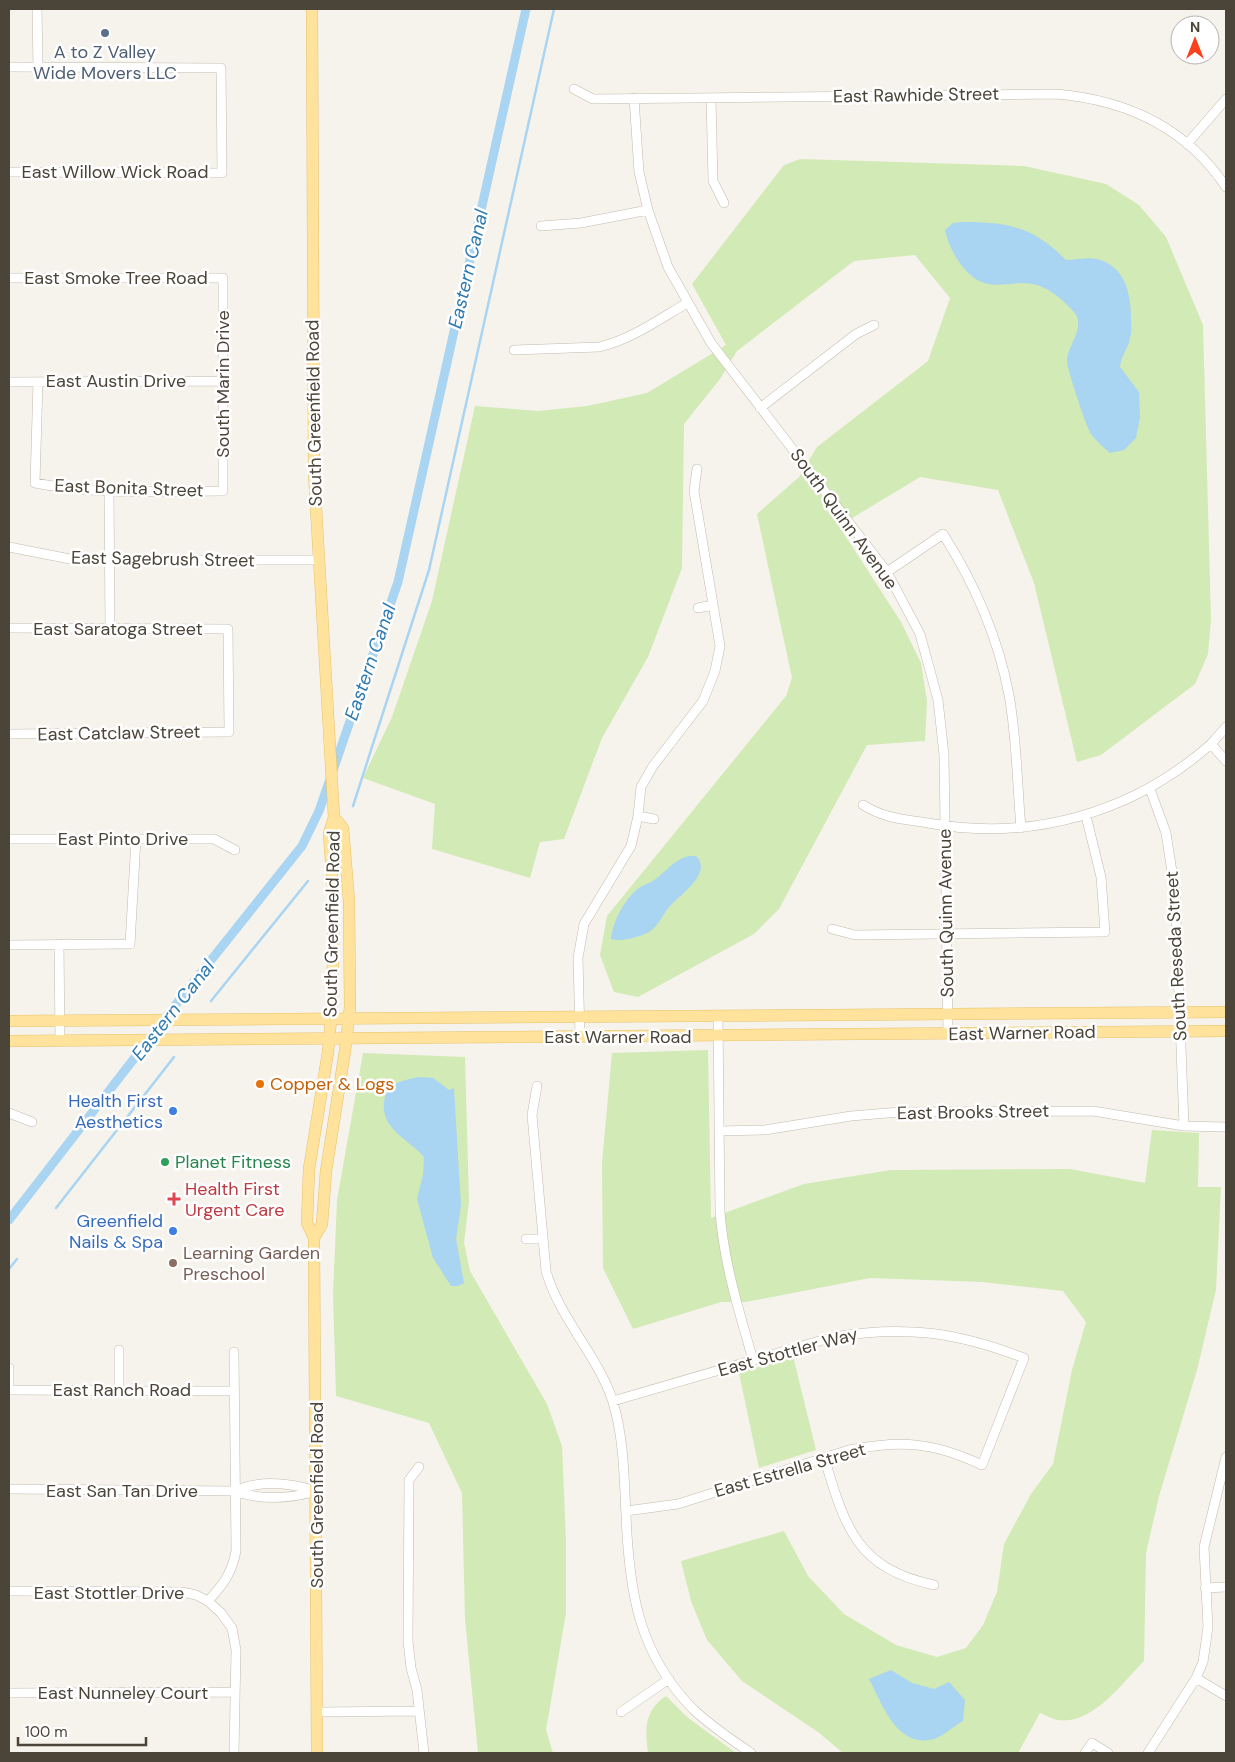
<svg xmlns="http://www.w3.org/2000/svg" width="1235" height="1762" font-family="'DM Sans',sans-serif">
<rect width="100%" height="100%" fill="#f6f3ec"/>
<path fill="#d2eab5" d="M800,159l224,7 82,18 33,21 27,32 37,88 8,295 -3,34 -13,30 -94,71 -24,7 -43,-179 -36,-93 -78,-13 -81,49 62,96 20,41 6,38 -2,40 -58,4 -88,164 -25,25 -116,63 -24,-5 -14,-37 7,-39 179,-220 6,-18 -35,-164 42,-37 18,-30 111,-86 22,-63 -35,-43 -61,6 -117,90 -17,28 -36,45 -2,144 -34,89 -46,81 -38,101 -24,3 -10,36 -98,-29 3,-45 -72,-26 29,-61 40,-116 43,-195 63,5 49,-5 60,-13 79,-48 -34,-61 92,-119z
M708,1050l3,168 93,-34 87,-14 179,-1 75,14 7,-53 47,3 -1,54h23l-5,103 -19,80 -38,126 -13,57 -2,108c-22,22 -51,64 -86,59 -6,-1 -13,-5 -18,-7l-22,40h-175l-25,-21 -76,-51 -35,-41 -16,-39 -10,-40 103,-30 24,45 36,38 52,31 41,12 29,-9 17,-23 14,-33 7,-48 27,-50 22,-30 19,-94 14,-48 -23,-31 -81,-9 -112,-4 -124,24h-25l-88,27 -30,-61 -1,-105 10,-110z
M363,1053l102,4 4,144 -5,42 6,28 77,133 15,42 4,94v73l-20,117 7,23h-75l-13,-134 -3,-126 -33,-70 -93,-27 -3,-102 4,-94z
M793,1356l23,94 -57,18 -20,-95z
M666,1696l21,21 49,36h-88c-3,-24 -4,-42 18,-57z"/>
<path fill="#a9d4f2" d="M963,222c46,0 70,5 103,38 10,0 21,-3 31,-1 28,7 34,34 34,59 0,7 1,14 -1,20 -2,11 -9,18 -10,29l19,25 1,25 -4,21 -12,12 -14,3c-7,-6 -14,-12 -19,-19 -5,-7 -23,-63 -24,-72 -1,-16 20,-34 7,-50 -9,-10 -23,-23 -37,-27 -16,-5 -33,2 -49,-1 -22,-4 -39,-34 -43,-54l8,-7z
M689,856h7c17,17 -15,38 -25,49 -8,8 -12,21 -22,27 -10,5 -27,10 -38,7 2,-18 15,-44 31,-53 4,-2 8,-3 11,-5 13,-9 20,-21 36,-25z
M418,1077l15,1 16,12 5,-2 7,118 -5,33 8,44 -6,3h-7l-18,-28 -16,-59 6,-24 1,-18c-15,-17 -43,-28 -40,-54 2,-20 17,-22 34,-26z
M891,1670l21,13 22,6 15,-7 16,18 -2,21c-9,5 -20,15 -29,18 -37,10 -52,-35 -65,-60z"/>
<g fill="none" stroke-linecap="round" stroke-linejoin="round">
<path stroke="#a9d4f2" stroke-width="2.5" d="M353,806l76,-236 125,-561
M211,1001l97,-120
M56,1208l118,-151
M9,1269l8,-10"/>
<path stroke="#a9d4f2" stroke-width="9" d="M9,1220l175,-226 118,-148 17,-35 79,-229 128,-573"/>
<g stroke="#c2bbae" stroke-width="10">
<path id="minor" d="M37,9l1,58
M9,67l212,1 1,105 -213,-1
M574,89l19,10 463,-5c70,6 130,33 170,93
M634,98l5,74 9,38 20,57 43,76 176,229 33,62 18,66 6,55 4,279
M711,98l2,83 11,22
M1187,144l39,-45
M541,226l40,-3 67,-13
M9,278h214v213c-62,0 -127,4 -188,-8l3,-101
M514,350l85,-3c33,-8 59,-27 88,-44
M9,382l214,-1
M760,408l96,-74 18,-9
M109,490l1,140
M9,547l66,13h243
M887,572l56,-38c32,50 55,103 66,161 8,44 8,89 12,133
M698,608l15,-3
M9,628l219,1 1,103 -220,2
M1226,727l-15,17 15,17
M1150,789l16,44 9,58 9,235
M863,805c23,14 40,14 65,18 103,19 205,-10 283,-79
M638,816l16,3
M9,839h205l21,11
M832,929l23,6 250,-3 -4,-55 -15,-61
M59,944l1,96
M9,945l121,-1 6,-105
M718,1017l2,195c4,52 19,99 33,148
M580,1037l-2,-79 6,-34 47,-78 7,-30 3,-29 12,-21 50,-65 12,-30 5,-25 -26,-155 3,-22
M537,1086l-5,29 14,156c14,49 52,84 67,131 11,37 11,75 13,113 3,75 12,139 68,195 17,16 38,30 57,43
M9,1113l23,9
M719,1131l46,-1 86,-14 49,-4 193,-1 91,15 42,1
M526,1239h16
M119,1350v40
M234,1352l2,199c-4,22 -13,34 -28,50l13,12 11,15 4,22 -2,103
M9,1368v22
M9,1390l226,1
M613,1401l220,-64c71,-12 124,-5 191,21l-42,107c-49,-23 -80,-25 -133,-15l-171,54 -52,7
M824,1457c21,70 32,111 110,128
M419,1467l-10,13 -1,161 3,27 6,22 7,63
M9,1489l226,2c27,10 54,8 82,0
M235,1491c26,-12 55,-8 82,0
M1205,1588l21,-1
M9,1591l173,1 14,3 12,6
M1196,1678l30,18
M10,1693l225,-1
M318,1712l101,-1
M621,1712l48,-33
M1085,1753l7,-10 16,10
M1148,1753l48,-75 7,-16 5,-35 -4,-80 22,-90"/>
</g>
<g stroke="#e6c16a" stroke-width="12">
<path id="major" d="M312,9l2,464 20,344 -5,17 5,68 -2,106 -4,44 -19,117 -2,54 7,15 3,515
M9,1021l1217,-9
M9,1041l1217,-10
M314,1238l8,-14 4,-53 19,-120 5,-44 -1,-106 -6,-73 -9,-11"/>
</g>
<use href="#minor" stroke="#fff" stroke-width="9"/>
<use href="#major" stroke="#ffe39c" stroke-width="11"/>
</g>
<circle fill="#5c6f8a" stroke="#fff" stroke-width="2" cx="105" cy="33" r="5"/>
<circle fill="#e8710a" stroke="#fff" stroke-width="2" cx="260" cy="1084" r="5"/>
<g fill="#3f7fe0" stroke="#fff" stroke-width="2">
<circle cx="173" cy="1111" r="5"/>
<circle cx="173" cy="1231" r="5"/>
</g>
<circle fill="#2e9e5b" stroke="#fff" stroke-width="2" cx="165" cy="1162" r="5"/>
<path fill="#e0444e" stroke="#fff" stroke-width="2" d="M171.5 1191.5h5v5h5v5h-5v5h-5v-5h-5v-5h5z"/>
<circle fill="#8d6e63" stroke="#fff" stroke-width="2" cx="173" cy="1263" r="5"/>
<g text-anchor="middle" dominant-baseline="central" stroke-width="5" stroke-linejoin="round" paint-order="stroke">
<g font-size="18" fill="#4e5e75" stroke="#fff">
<text x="105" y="52">A to Z Valley<tspan x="105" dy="21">Wide Movers LLC</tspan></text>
</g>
<g font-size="18" fill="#4b4439" stroke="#fff">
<text transform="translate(916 95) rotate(-1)">East Rawhide Street</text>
<text x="115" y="172">East Willow Wick Road</text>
<text x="116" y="278">East Smoke Tree Road</text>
<text x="116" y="381">East Austin Drive</text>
<text transform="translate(223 384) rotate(-90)">South Marin Drive</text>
<text transform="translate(314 413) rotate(-91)">South Greenfield Road</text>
<text transform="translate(129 488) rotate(2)">East Bonita Street</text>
<text transform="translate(844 519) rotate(54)">South Quinn Avenue</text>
<text transform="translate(163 559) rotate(1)">East Sagebrush Street</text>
<text x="118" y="629">East Saratoga Street</text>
<text transform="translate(119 733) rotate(-1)">East Catclaw Street</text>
<text x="123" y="839">East Pinto Drive</text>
<text transform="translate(946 913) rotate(-91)">South Quinn Avenue</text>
<text transform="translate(332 924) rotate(-89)">South Greenfield Road</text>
<text transform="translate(1176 956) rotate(-93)">South Reseda Street</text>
<text transform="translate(1022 1033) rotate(-1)">East Warner Road</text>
<text x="618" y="1037">East Warner Road</text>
<text transform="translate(973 1112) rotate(-1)">East Brooks Street</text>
<text transform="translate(788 1352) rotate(-15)">East Stottler Way</text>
<text x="122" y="1390">East Ranch Road</text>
<text transform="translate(790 1470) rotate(-16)">East Estrella Street</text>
<text x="122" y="1491">East San Tan Drive</text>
<text transform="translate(317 1495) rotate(-90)">South Greenfield Road</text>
<text x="109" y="1593">East Stottler Drive</text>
<text x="123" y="1693">East Nunneley Court</text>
</g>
<g font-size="18" fill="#c56008" stroke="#fff" text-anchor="start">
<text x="270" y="1084">Copper &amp; Logs</text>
</g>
<g font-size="18" fill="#366cbe" stroke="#fff" text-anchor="end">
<text x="163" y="1101">Health First<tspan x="163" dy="21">Aesthetics</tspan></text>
<text x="163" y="1221">Greenfield<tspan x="163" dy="21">Nails &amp; Spa</tspan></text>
</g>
<g font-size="18" fill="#27864d" stroke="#fff" text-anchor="start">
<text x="175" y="1162">Planet Fitness</text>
</g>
<g font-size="18" fill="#be3a42" stroke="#fff" text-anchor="start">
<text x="185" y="1189">Health First<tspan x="185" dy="21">Urgent Care</tspan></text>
</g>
<g font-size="18" fill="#785e54" stroke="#fff" text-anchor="start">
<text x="183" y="1253">Learning Garden<tspan x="183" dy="21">Preschool</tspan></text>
</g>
<g font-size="19" font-style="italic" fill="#2e7ab2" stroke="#fff">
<text transform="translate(468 269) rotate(-77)">Eastern Canal</text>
<text transform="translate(370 662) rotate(-71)">Eastern Canal</text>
<text transform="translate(173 1010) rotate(-52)">Eastern Canal</text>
</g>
</g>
<rect width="1235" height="1762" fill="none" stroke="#4b4439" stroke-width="20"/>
<g transform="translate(1195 40)"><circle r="24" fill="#ffffff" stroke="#b7b4b0"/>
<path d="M0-4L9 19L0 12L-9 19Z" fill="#fc3f1d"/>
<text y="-8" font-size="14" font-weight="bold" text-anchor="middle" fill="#4b4439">N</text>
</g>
<path d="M18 1737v8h128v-8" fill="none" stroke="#4b4439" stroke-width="2.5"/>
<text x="25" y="1737" font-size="15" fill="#4b4439" stroke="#ffffff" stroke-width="4" paint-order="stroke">100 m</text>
</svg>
